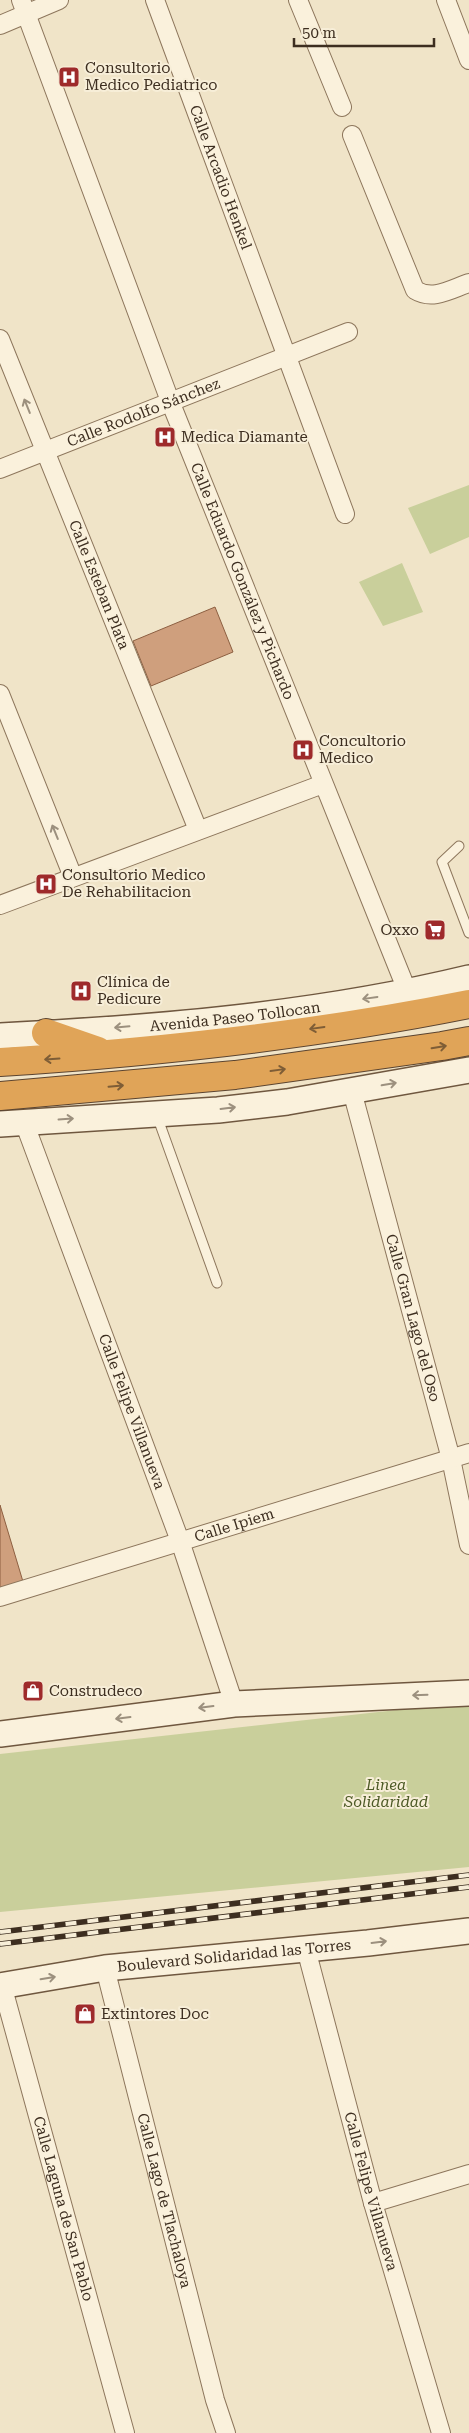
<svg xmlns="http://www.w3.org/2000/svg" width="469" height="2433" font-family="'Roboto Serif',serif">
<rect width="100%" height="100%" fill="#f0e4c8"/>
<path fill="#c9cf9b" d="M469,485v52l-39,17 -22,-46z
M402,563l21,49 -40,14 -24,-44z
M469,1702v165l-469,45v-158z"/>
<path fill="#cf9f7d" stroke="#8d5f41" d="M215,607l18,45 -82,34 -18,-45z
M0,1505l24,80 -24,7z"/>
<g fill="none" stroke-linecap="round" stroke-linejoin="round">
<g stroke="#8d765c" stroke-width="11">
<path id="lane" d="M459,846l-17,16 27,71
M157,1116l60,167"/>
</g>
<g stroke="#8d765c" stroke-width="20">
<g id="street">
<path id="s1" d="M21,0l149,401 238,592"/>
<path id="s2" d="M155,0l190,514"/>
<path d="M298,0l44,107"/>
<path d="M446,0l23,60"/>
<path d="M0,25l59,-25"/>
<path d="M352,135l63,155c18,11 36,-1 54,-7"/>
<path id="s3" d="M0,339l198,491"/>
<path id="s4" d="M0,469l348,-137"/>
<path d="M0,694l73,183"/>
<path d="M0,905l323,-121"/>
<path id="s5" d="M352,1091l99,368 18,86"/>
<path id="s6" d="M24,1122l156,419 54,163"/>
<path id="s7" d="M0,1597l469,-144"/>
<path id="s8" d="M306,1949l67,254 68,230"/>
<path id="s9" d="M105,1968l110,432 11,33"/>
<path id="s10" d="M2,1985l123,448"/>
<path d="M373,2203l96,-29"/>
</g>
</g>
<g stroke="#6f573f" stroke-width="28">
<g id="secondary">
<path id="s11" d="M0,1036c157,-8 316,-21 469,-58"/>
<path d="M0,1124l218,-14 69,-8 182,-32"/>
<path d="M0,1734l234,-30 235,-11"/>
<path id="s12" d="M0,1986l105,-18 263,-25 101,-12"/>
</g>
</g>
<g stroke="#5b4430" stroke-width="30">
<path id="highway" d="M46,1033l52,18
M0,1062c157,-10 315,-27 469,-58
M0,1096l235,-21 207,-29 27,-5"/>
</g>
<use href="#lane" stroke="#faf1dc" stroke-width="9"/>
<use href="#street" stroke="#faf1dc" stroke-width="18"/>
<use href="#secondary" stroke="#faf1dc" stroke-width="25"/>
<use href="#highway" stroke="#e0a458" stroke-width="28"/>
<g stroke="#3d2e20" stroke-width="5.5">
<path id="rail" d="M0,1932l469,-57
M0,1944l469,-57"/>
</g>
<use href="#rail" stroke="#f7eed8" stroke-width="4" stroke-dasharray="11" stroke-linecap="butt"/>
</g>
<defs><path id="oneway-shaft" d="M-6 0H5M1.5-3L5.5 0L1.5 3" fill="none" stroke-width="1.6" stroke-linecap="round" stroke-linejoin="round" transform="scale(1.25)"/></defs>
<g stroke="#9c907e">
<use href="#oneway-shaft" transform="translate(27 406) rotate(-112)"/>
<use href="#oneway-shaft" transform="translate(55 832) rotate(-112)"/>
<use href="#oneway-shaft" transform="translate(370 998) rotate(172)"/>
<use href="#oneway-shaft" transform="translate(122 1027) rotate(175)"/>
<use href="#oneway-shaft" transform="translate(389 1084) rotate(-10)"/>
<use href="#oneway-shaft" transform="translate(228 1108) rotate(-7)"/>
<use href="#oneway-shaft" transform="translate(66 1119) rotate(-4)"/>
<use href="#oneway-shaft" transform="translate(420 1695) rotate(178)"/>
<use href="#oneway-shaft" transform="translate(206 1707) rotate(173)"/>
<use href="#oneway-shaft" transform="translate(123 1718) rotate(173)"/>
<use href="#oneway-shaft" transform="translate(379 1942) rotate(-7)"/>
<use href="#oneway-shaft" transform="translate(48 1978) rotate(-9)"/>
</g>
<g stroke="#7e5d36">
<use href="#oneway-shaft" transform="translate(317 1028) rotate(172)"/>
<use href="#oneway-shaft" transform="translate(439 1047) rotate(-9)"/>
<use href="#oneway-shaft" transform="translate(52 1059) rotate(176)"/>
<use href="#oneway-shaft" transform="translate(278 1070) rotate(-8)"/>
<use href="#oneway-shaft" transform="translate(116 1086) rotate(-5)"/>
</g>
<defs>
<g id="hospital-square" transform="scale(1.125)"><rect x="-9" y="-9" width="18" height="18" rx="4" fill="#9e2a2b" stroke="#f7eed8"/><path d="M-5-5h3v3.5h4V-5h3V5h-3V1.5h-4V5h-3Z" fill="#fff"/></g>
<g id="supermarket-square" transform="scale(1.125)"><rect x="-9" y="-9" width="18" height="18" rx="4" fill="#9e2a2b" stroke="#f7eed8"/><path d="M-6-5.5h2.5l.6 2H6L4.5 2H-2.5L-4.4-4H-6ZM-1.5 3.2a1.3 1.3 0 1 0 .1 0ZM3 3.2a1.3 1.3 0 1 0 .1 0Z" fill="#fff"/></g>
<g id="shop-square" transform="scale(1.125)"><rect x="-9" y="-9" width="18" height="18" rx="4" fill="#9e2a2b" stroke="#f7eed8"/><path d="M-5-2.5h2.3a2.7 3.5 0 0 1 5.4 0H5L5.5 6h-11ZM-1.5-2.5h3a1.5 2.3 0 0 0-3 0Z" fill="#fff"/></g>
</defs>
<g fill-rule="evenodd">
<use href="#hospital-square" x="69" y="77"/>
<use href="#hospital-square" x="165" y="437"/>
<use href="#hospital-square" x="303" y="750"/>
<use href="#hospital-square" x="46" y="884"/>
<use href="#supermarket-square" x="435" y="930"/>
<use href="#hospital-square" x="81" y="991"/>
<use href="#shop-square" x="33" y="1691"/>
<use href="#shop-square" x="85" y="2014"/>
</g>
<g text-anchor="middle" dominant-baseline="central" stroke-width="4" stroke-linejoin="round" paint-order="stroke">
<g font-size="15" fill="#3d2e20" stroke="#f7eed8" text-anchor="start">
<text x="85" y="68">Consultorio<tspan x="85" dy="17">Medico Pediatrico</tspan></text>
<text x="181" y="437">Medica Diamante</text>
<text x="319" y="741">Concultorio<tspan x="319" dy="17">Medico</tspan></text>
<text x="62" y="875">Consultorio Medico<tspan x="62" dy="17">De Rehabilitacion</tspan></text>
<text x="419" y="930" text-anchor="end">Oxxo</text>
<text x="97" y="982">Clínica de<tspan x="97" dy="17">Pedicure</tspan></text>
<text x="49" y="1691">Construdeco</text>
<text x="101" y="2014">Extintores Doc</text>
</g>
<g font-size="15" fill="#3d2e20" stroke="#f7eed8">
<text stroke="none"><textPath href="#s2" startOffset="189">Calle Arcadio Henkel</textPath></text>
<text stroke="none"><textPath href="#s4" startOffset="154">Calle Rodolfo Sánchez</textPath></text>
<text stroke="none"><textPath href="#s1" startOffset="622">Calle Eduardo González y Pichardo</textPath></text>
<text stroke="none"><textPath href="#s3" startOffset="265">Calle Esteban Plata</textPath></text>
<text stroke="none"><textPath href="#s11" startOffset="236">Avenida Paseo Tollocan</textPath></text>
<text stroke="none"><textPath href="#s5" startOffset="235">Calle Gran Lago del Oso</textPath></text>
<text stroke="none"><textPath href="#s6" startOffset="309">Calle Felipe Villanueva</textPath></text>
<text stroke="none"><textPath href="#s7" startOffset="245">Calle Ipiem</textPath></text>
<text stroke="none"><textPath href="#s12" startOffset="236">Boulevard Solidaridad las Torres</textPath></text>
<text stroke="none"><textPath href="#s8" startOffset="251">Calle Felipe Villanueva</textPath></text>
<text stroke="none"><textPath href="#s9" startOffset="240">Calle Lago de Tlachaloya</textPath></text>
<text stroke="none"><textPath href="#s10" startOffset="232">Calle Laguna de San Pablo</textPath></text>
</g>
<g font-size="15" font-style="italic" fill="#4d5a26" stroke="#f7eed8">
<text x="386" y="1785">Linea<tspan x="386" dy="17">Solidaridad</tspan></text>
</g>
</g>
<path d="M294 38v8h140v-8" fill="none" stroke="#3d2e20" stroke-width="2.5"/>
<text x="302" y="38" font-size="15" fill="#3d2e20" stroke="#f7eed8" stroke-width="4" paint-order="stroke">50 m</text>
</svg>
